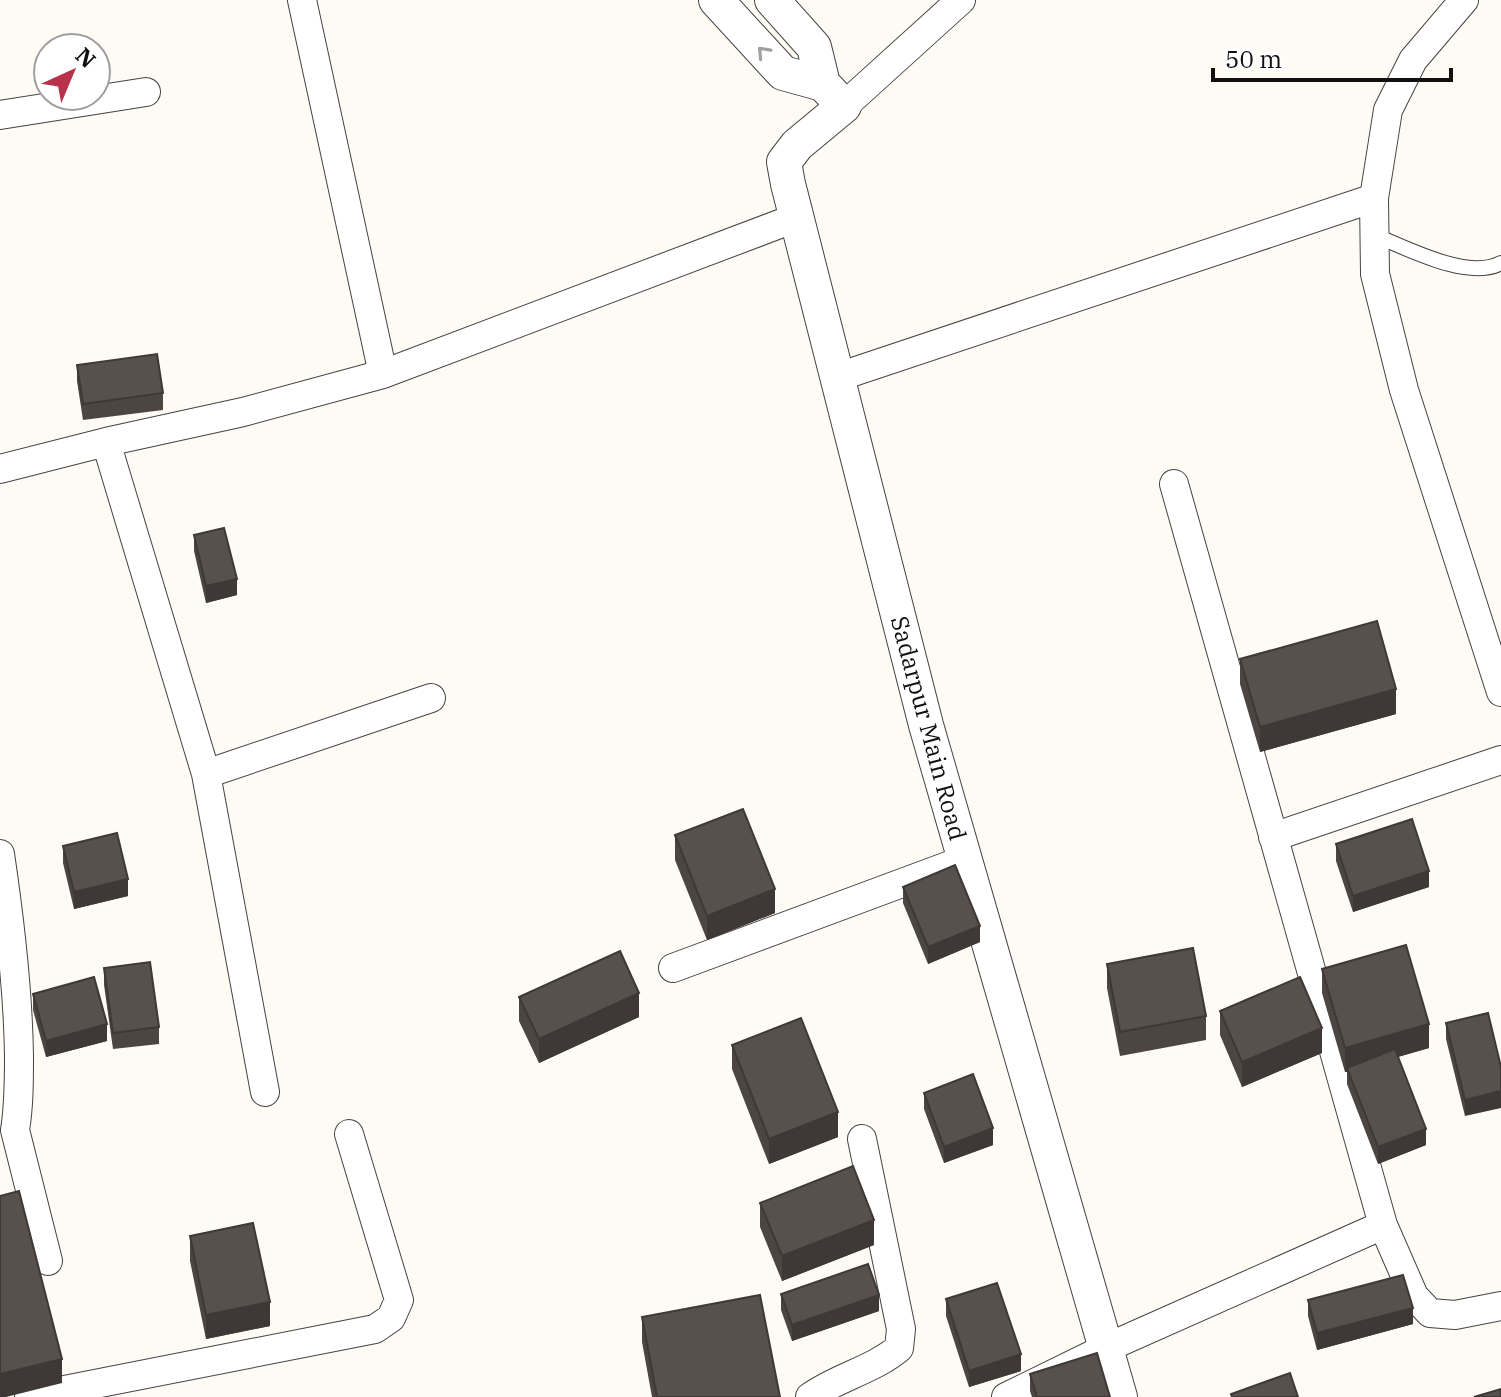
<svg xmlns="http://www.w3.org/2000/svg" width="1501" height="1397" font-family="'IBM Plex Serif',serif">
<rect width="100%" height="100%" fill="#fefbf5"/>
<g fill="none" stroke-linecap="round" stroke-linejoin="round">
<g stroke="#434343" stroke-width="16">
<path id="service" d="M1374,235c33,13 94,46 127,28"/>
</g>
<g stroke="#434343" stroke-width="30">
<path id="minor" d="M302,0l81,374
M1464,0l-51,60 -25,50 -14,88 1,76 29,116 97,302
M844,106l117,-106
M0,115l146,-23
M838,377l536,-179
M106,442l100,332 59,318
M0,469l106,-27 137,-30 140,-38 415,-157
M1174,484l209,741 31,71 16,17 25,2 46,-9
M206,774l225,-76
M1273,837l228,-77
M0,854c10,67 18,134 19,202 0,25 0,50 -4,74l33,131
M673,968l291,-108
M29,1397l346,-68 16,-11 8,-18 -50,-166
M810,1397c28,-20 63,-27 89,-49l2,-19 -39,-190
M1006,1397l98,-48 279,-124"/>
</g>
<g stroke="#434343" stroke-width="36">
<path id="tertiary" d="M716,0l67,73 40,11 21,22 -47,39 -13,17 4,22 138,541 194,672
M772,0l42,47 9,37"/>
</g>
<use href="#service" stroke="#fff" stroke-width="14"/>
<use href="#minor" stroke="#fff" stroke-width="28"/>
<use href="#tertiary" stroke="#fff" stroke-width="34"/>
</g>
<path fill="#4c4542" d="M77,365l86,28v17l-80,10 -6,-39z
M194,535l43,60 -31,8 -12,-52z
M1240,659l156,55 -136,38 -20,-68z
M675,835l100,78 -68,27 -32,-80z
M1336,844l93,43 -76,25 -17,-51z
M63,846l65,50 -54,13 -11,-46z
M903,887l77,55 -52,22 -25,-61z
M1107,964l99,52v24l-86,16 -13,-68z
M104,968l55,59v17l-46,5 -9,-64z
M1322,969l107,79 -31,9 28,88 -48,19 -31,-80v-12h-2l-23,-79z
M33,994l74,47 -61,16 -13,-47z
M519,997l120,20 -100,46 -20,-42z
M1220,1011l102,42 -80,34 -22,-52z
M1446,1023l55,44 -36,49 -19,-77z
M732,1045l106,92 -69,27 -37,-95z
M924,1093l69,52 -49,18 -20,-54z
M760,1203l114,42 -92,36 -22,-54z
M190,1236l80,90 -64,13 -16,-78z
M781,1294l98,17 -87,30 -11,-31z
M946,1299l75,72 -52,16 -23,-71z
M1308,1300l105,24 -96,26 -9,-34z
M642,1317l138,80h-128l-10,-55z
M1030,1374l80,23h-78l-2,-6z"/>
<path fill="#3e3836" d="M237,579v16l-31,8v-17z
M1396,689v25l-136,38v-25z
M1429,871v16l-76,25v-16z
M128,879v17l-54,13v-17z
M775,889v24l-68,27v-24z
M980,926v16l-52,22v-17z
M639,993v24l-100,46v-24z
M107,1024v17l-61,16v-16z
M1429,1024v24l-81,23 -1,-3v4h-2v-24z
M1322,1028v25l-80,34v-25z
M1501,1091v17l-36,8v-16z
M838,1112v25l-69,27v-25z
M993,1128v17l-49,18v-16z
M1426,1129v16l-48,19v-17z
M874,1220v25l-92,36v-25z
M879,1295v16l-87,30v-16z
M270,1302v24l-64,13v-24z
M1413,1308v16l-96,26v-17z
M1021,1354v17l-52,16v-16z
M62,1359v24l-56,14h-6v-23z"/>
<path fill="#58504d" stroke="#3e3836" stroke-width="2" d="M157,354l6,39 -80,11 -6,-39z
M224,528l13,51 -31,7 -12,-51z
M1377,621l19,68 -136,38 -20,-68z
M743,809l32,80 -68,27 -32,-81z
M1412,819l17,52 -76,25 -17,-52z
M117,833l11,46 -54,13 -11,-46z
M955,865l25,61 -52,21 -25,-60z
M1406,945l23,79 -84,24 -23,-79z
M1193,948l13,68 -86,16 -13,-68z
M620,951l19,42 -100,46 -20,-42z
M150,962l9,65 -46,6 -9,-65z
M94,977l13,47 -61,17 -13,-47z
M1300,977l22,51 -80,34 -22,-51z
M1488,1013l13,54v24l-36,9 -19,-77z
M801,1018l37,94 -69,27 -37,-94z
M1395,1049l31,80 -48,18 -31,-79z
M973,1074l20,54 -49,19 -20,-54z
M853,1166l21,54 -92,36 -22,-53z
M19,1191l43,168 -62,15v-178z
M253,1223l17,79 -64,13 -16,-79z
M868,1264l11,31 -87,30 -11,-31z
M1403,1275l10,33 -96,25 -9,-33z
M997,1283l24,71 -52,17 -23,-72z
M760,1295l20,102h-123l-15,-80z
M1097,1353l13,44h-73l-7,-23z
M1290,1373l8,24h-66l-1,-3z
M1501,1389v8h-27z"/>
<defs><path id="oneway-chevron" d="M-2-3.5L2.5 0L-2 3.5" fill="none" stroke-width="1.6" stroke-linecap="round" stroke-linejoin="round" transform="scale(2)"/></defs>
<use stroke="#9f9f9f" href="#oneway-chevron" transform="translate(763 52) rotate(-133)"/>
<g text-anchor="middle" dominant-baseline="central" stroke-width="8" stroke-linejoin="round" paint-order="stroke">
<g font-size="24" fill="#101010" stroke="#fff">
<text transform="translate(929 728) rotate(75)">Sadarpur Main Road</text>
</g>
</g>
<g transform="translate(72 72) rotate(44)"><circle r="38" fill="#ffffff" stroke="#9f9f9f" stroke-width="2"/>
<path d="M0-6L14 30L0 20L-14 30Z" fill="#b7324a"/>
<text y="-12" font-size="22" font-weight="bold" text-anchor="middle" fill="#101010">N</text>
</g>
<path d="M1213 68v12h238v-12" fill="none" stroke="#101010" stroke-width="4"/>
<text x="1225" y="68" font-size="24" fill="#101010" stroke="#ffffff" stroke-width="6" paint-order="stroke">50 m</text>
</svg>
